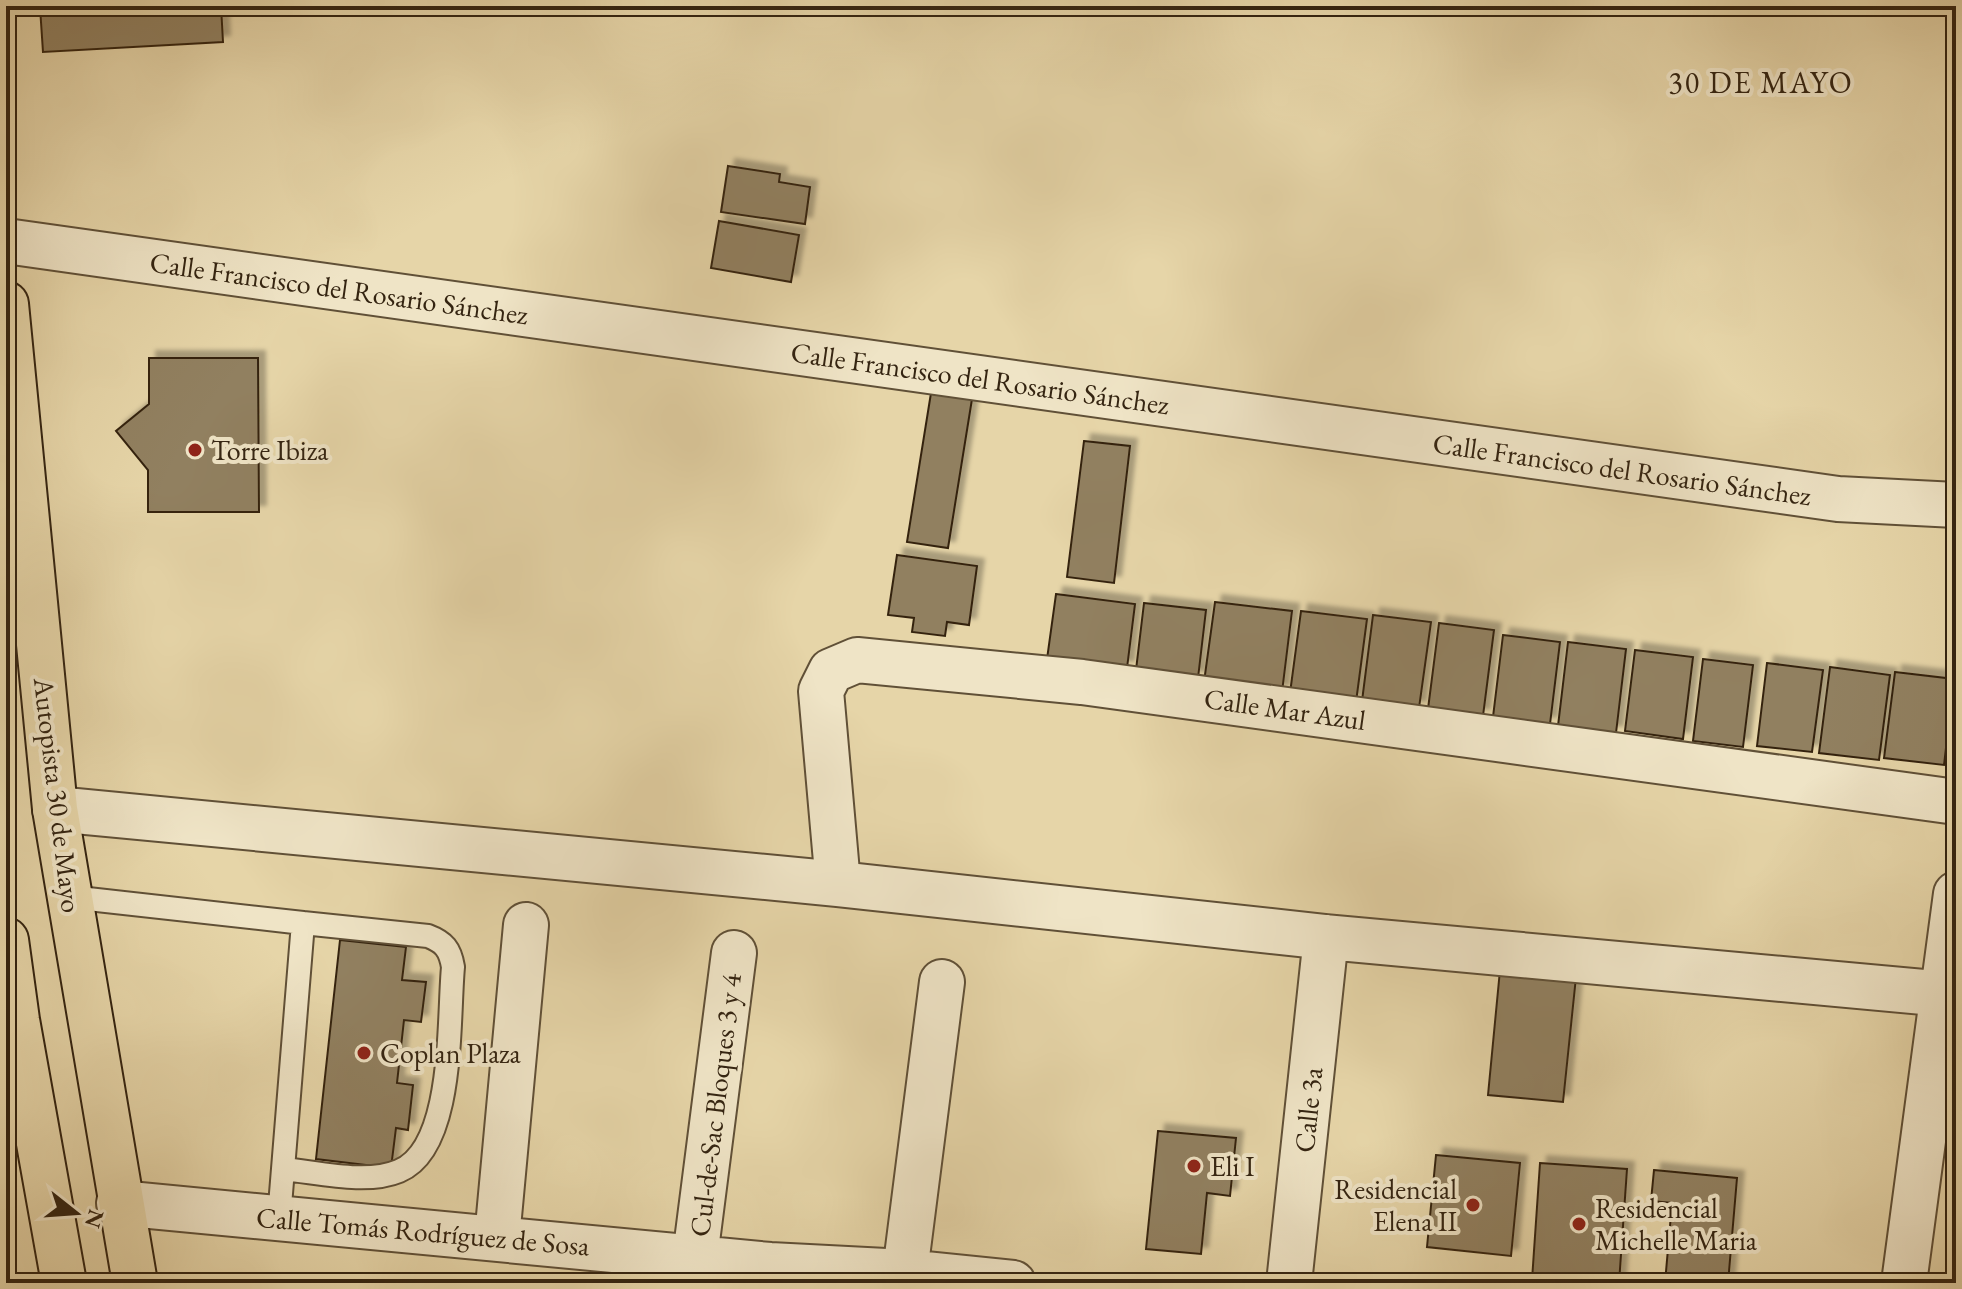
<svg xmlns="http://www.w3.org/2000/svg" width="1962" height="1289" font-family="'EB Garamond',serif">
<defs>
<filter id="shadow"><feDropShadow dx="7" dy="-7" stdDeviation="2" flood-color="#0004"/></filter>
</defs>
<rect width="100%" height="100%" fill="#e6d5a8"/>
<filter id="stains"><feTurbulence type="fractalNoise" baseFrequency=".0025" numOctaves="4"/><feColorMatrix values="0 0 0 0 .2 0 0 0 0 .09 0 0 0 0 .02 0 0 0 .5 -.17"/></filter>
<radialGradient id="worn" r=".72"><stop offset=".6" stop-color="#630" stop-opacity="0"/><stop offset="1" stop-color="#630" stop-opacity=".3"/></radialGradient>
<path fill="#918060" stroke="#342411" stroke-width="2" filter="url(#shadow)" d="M221,6l2,36 -180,10 -3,-45z
M728,166l52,8 -1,8 31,5 -5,37 -84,-12z
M719,221l80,14 -8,47 -80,-14z
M149,358h109l1,154h-111v-42l-32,-39 33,-27z
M931,393l41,6 -24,149 -41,-6z
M1084,441l46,5 -16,137 -47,-6z
M897,555l80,11 -8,59 -22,-3 -2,14 -33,-4 2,-14 -26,-3z
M1056,594l79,10 -8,64 -80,-9z
M1215,602l77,9 -10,81 -78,-10z
M1144,603l62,7 -8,68 -62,-8z
M1301,611l66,8 -11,83 -66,-9z
M1373,615l58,7 -12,86 -57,-7z
M1439,623l55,7 -11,86 -55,-7z
M1503,635l57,7 -10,82 -57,-7z
M1568,642l58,7 -10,84 -58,-7z
M1635,650l58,7 -10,82 -58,-8z
M1703,659l50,6 -10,82 -50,-6z
M1767,663l56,7 -11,82 -55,-6z
M1830,667l60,8 -11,85 -60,-7z
M1895,672l59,7 -10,86 -60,-7z
M340,940l66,7 -4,33 24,2 -5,40 -17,-2 -7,63 16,2 -5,45 -12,-2 -5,40 -75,-9z
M1500,970l76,7 -13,125 -75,-7z
M1158,1131l78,7 -6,58 -23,-3 -6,61 -55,-5z
M1436,1155l84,8 -9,93 -84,-9z
M1540,1163l87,6 -8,114 -87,-3z
M1654,1170l83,8 -9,105h-63l7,-80 -21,-2z"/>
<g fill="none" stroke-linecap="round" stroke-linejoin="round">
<g stroke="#605037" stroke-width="26">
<path id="service" d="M70,897l233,26
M279,1218l24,-295 125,13c16,6 22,13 25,31 -5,52 2,181 -54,204 -33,14 -82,1 -116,-2"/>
</g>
<g stroke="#605037" stroke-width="48">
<path id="minor" d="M6,241l1832,258 118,6
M55,809l783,75 488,53 630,58
M838,884l-17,-193 10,-20 26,-11 225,22 874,120
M119,1203l651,62 135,7 108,11
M497,1238l29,-313
M695,1257l39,-304
M905,1272l37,-290
M1289,1283l37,-346
M1904,1283l52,-389"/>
</g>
<g stroke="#342411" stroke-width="48">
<path id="trunk" d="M6,304l49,505 80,474
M6,940l11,80 47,263"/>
</g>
<use href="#service" stroke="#efe4c6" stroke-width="22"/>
<use href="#minor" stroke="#efe4c6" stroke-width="44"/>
<use href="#trunk" stroke="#e6d5a8" stroke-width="44"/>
</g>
<g fill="#8f2418" stroke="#efe4c6" stroke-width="3">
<circle cx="195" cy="450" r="8"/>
<circle cx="364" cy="1053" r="8"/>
<circle cx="1194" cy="1166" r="8"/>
<circle cx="1473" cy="1205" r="8"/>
<circle cx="1579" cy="1224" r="8"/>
</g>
<g text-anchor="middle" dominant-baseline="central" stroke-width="8" stroke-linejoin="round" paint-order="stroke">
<g font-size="28" fill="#342411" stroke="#efe4c6">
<text transform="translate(339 288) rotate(8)">Calle Francisco del Rosario Sánchez</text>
<text transform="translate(980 378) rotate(8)">Calle Francisco del Rosario Sánchez</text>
<text transform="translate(1622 469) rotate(8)">Calle Francisco del Rosario Sánchez</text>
<text transform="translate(1285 709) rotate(8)">Calle Mar Azul</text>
<text transform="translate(58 795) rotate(83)">Autopista 30 de Mayo</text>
<text transform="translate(715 1105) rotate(-83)">Cul-de-Sac Bloques 3 y 4</text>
<text transform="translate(1308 1110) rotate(-84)">Calle 3a</text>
<text transform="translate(423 1231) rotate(5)">Calle Tomás Rodríguez de Sosa</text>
</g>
<g font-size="28" fill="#342411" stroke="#efe4c6" text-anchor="start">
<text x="211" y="450">Torre Ibiza</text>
<text x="380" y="1053">Coplan Plaza</text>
<text x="1210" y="1166">Eli I</text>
<text x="1457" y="1189" text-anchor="end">Residencial<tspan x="1457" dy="32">Elena II</tspan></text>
<text x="1595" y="1208">Residencial<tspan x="1595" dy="32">Michelle Maria</tspan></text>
</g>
<g font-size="30" letter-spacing="2" fill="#342411" stroke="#efe4c6">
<text x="1761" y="82">30 DE MAYO</text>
</g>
</g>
<rect width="1962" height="1289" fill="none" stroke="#e6d5a8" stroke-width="32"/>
<rect x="8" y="8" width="1946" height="1273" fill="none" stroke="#342411" stroke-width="4"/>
<rect x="16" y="16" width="1930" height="1257" fill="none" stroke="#342411" stroke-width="2"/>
<g transform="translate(76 1213) rotate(107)" stroke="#efe4c6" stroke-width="6" paint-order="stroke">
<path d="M0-6L14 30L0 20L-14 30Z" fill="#342411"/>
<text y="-12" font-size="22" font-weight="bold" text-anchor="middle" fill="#342411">N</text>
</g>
<rect width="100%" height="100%" filter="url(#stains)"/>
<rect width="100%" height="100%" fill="url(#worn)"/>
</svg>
